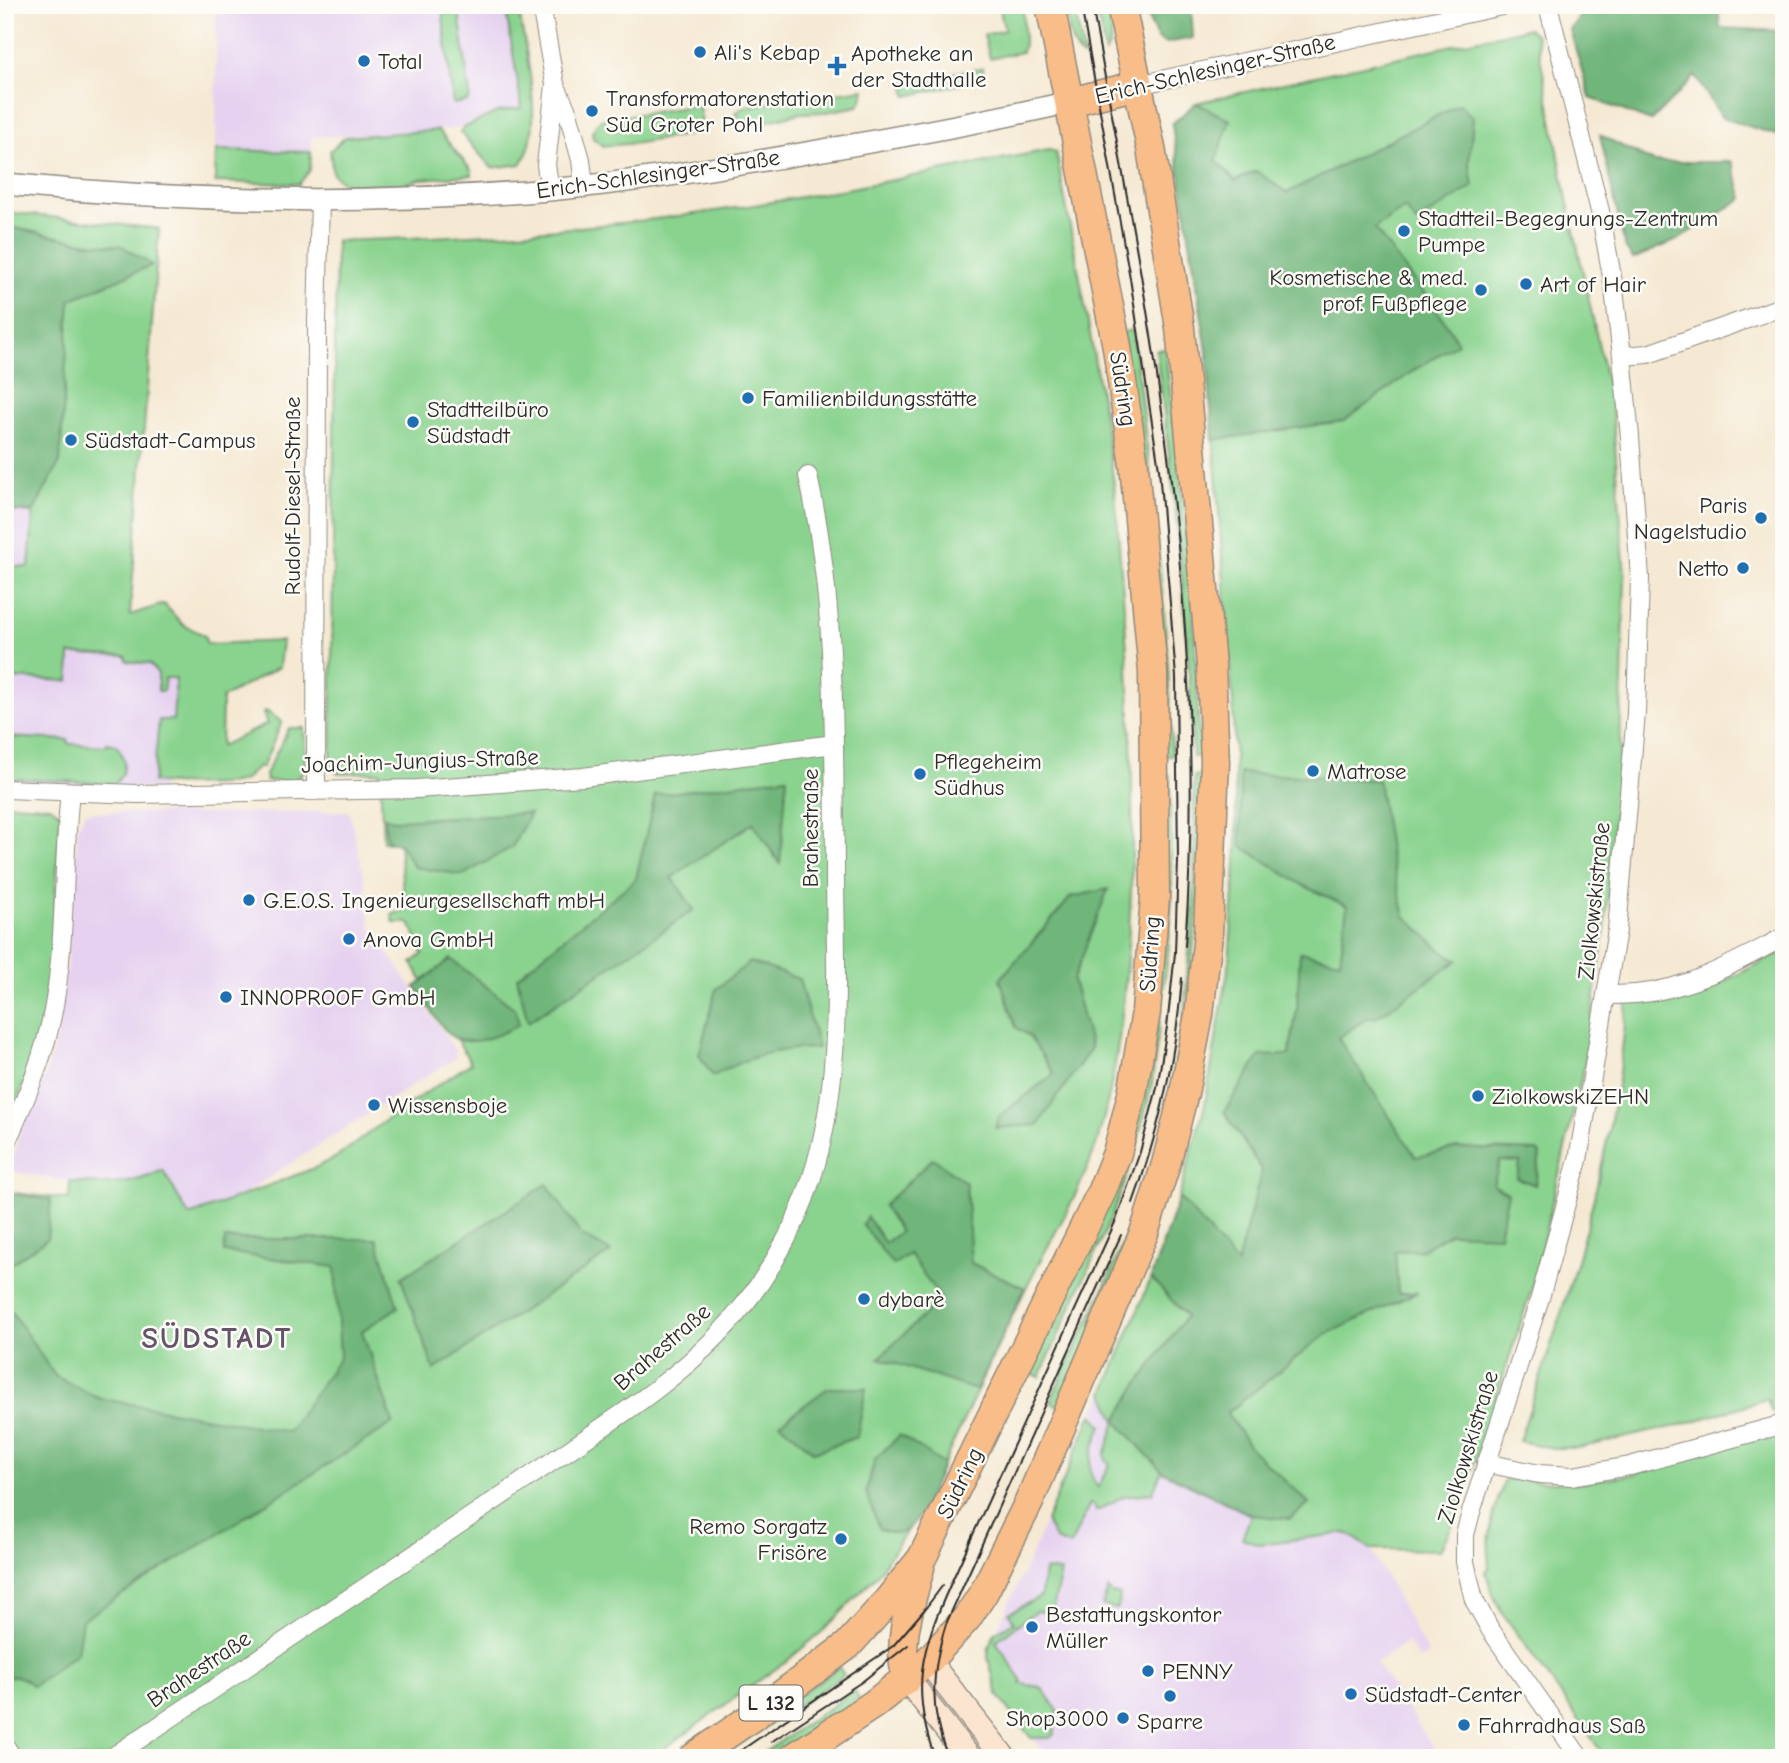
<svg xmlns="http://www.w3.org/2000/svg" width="1789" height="1763" font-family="'Comic Neue',sans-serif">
<rect width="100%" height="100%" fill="#fdfcf7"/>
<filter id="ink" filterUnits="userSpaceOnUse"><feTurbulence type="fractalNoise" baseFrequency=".0143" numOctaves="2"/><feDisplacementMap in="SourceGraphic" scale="14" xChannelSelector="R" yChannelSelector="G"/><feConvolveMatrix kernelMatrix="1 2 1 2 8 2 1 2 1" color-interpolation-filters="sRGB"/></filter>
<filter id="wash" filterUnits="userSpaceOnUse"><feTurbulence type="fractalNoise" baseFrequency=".00686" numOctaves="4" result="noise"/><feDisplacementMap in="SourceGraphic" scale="28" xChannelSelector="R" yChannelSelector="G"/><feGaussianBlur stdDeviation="1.57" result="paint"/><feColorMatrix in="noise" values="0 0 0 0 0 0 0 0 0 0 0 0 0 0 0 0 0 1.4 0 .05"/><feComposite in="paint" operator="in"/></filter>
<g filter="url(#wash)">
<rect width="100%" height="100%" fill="#f5e9d3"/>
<path fill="#e6d2f0" d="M216,5h289l17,104 -25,3 -43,17 -142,8 -1,15 -95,-2z
M5,217l117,429 62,26 -5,54h-14l-4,63 -156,-6z
M349,811l14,60 8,57 84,122v8l-220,141 -47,17 -25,-46 -21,10 -31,5 -41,-3 -60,-11 10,-38 28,-65 10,-36 9,-69 11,-136 8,-15 131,2z
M1104,1393l12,28 135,94 44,25 52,-7 24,16 57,105 -9,6 -12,-18 -31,21 64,94 -392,1 -50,-63 -10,-37 1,-12 32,-68 71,-164z"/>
<path fill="#8ad38f" stroke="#5a7f5d" stroke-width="2" d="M454,5l5,7 11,85 -2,4 -15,3 -11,-97z
M505,5h13c6,42 29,123 3,159l-29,4 -32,-36 3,-4 34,-16 25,-4z
M998,5h25l1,39 -2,8 -32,6 -6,-23 21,-5z
M1066,5h8l10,52c-16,-7 -15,-36 -18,-52z
M1096,5h11c3,16 9,34 -2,48z
M1528,28l8,7 30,159 46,213 13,169 -5,176 -15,176 -20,135 -52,222 -50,154 -31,87 -12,24 -69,-1 -24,-16 -88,11 -17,-6 9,-23 -89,-44 -10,22 -28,3 -27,15 -2,-1v-4l-5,-2 -20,42 -15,-6 -9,-19 46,-107 10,11c-7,20 -20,44 -4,62l12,-23 -4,-3 -1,-6 11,-34 -12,-28 47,-115 28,-81 26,-93 24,-140 8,-115 -4,-146 -26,-352 -35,-227 24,-21z
M983,68l1,11 -77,17 -3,-15z
M864,89l-2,11 -4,6 -31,6 -27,1 -48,12 -7,-1 -10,-11 12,-7z
M699,105l4,27 -64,11 -36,3 -10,-8 -1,-6 8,-12z
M438,130l33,40 1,5 -52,4 -17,5 -58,1 -12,-11 -3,-23 15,-14z
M216,150l95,2 -1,18 -11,14 -84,-2z
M1049,150l7,2c20,106 41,212 56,318 5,33 6,66 9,99 9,108 14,214 10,323 -4,83 -10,171 -34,250 -17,53 -47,97 -71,146 -35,71 -68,144 -101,216l-48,71 -53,55 -36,30 -137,98h-646v-566l64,7 1,-17c37,3 59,5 93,-12l26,46 128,-49 20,-10 57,-43 77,-51 -59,-100 11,-9 -13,-31h-16l-2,-9 13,-3 -6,-67 -16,-3 -3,-69 -42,1 -7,-7 5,-525c110,-4 218,-9 327,-23 130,-16 258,-44 386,-68z
M5,212l154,17 -29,386 34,-11 19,21 21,10 3,9 75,-3 -3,26 -57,31 -1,48 46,-22 -4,-11 3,-2 16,11 -20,46 -4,-2c-4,4 -10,12 -16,15 -12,5 -75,4 -89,1l6,-62h14l3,-42h-11l-2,13h-5v-17l-8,-10 -23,-3 -1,-5 -56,-2 -1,27 -64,-3v-112l24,1 4,-54 -28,-2z
M1132,330c19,142 36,283 40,426h-10l-39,-424z
M1165,349l27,237 8,170 -7,1c-4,-137 -19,-271 -37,-407z
M289,728h15c0,13 7,46 -10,52 -8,2 -20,1 -28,1l-1,-6z
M5,737l63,3 1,4 37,2 1,-3 9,2c10,13 12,27 -2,39l-109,-6z
M1170,775l2,118 -3,51 -17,139 -17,69 -24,66 -71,159 -10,-4 90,-202 42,-395z
M1203,775l-4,121 -14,128 -15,75 13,-78 11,-127v-118z
M5,804l45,2 11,8 -13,187 -15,55 -18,52 -10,1z
M1784,951v457l-12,4 -5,-13 -86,26 -103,23h-25l-34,-7c49,-143 97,-289 108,-441l41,-6 1,8 32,-9z
M1137,1210l-13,43 -63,155 -11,-7 50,-104z
M1784,1432v326h-178l-105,-147 -10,-20 -5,-20 3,-3c-3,-30 5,-61 16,-89l69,4 57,-8 88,-28z
M1044,1570l17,2 -9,41 -16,-2 -40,30 26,40 -1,3 20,3 17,24 -4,23 -4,4h-19l-33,-43 -10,-37 1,-12 6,-13 19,-11 -5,-9 32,-17z
M1108,1589l3,5 9,1 -3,14 -15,-3z
M839,1667l5,8 -125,83h-10z
M854,1691l5,7 -90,60h-13z"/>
<path fill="#6fb57a" stroke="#4d7052" stroke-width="2" d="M1142,5h49l2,33 -28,5 -7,-4z
M1618,5h100l2,23 64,3v97l-7,7 -55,-17 -27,-42 -44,45 -61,-23 -20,-68 10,-15z
M1196,103l34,17 -14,40 19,21 21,-10 31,22 173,-89 13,14 -4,44 4,24 -57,37 -11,-15 -30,20c26,40 60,74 83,115l-42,26 -72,52 -131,19 -6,-89 -35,-227z
M1600,135l53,27h79l11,36 -66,42 -44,19 -8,-12z
M5,226l83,17 34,3 30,19 -82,35 -10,162 -27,50 -28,-1z
M1240,773l138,7 12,75 15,61 38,36 15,8 -81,57 -10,1 -29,20 78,119 41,-9 80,3 3,3 -5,31 -18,-7 3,-16 -20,-1 -7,24 15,8 -9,42 -49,-2 -29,17 -26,1 3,43 20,-2 -92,42 -99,79 26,38 56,52 -19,16 -39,-4 -89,-44 -46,-50 20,-34 50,-71 -35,-38 28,-81 58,67 25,-94 -38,-58 36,-56 29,-1 8,-46 3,-57 40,9 7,-55 -43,-20 -63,-40z
M787,777l-7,87 -27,-41 -81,54 22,33 -166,112 -11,-45 119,-98 19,-84z
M530,813l-18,34 -49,28 -49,-8 -14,-23 -13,-3 -3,-24 9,3z
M1108,889l-35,91 18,68 -53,77 -43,3 4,-12 55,-42 -25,-38 -13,-9 -16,-48 71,-82z
M451,959l64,50 4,15c-18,11 -54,28 -72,8 -13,-13 -20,-31 -32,-45z
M750,962l49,17 19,69c-41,0 -69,8 -105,28l-14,-21 17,-66z
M933,1158l33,25 5,80 54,25 -49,102 -97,-32 62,-59 -32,-45 -16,11 -31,-41 5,-7 18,26 15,-11 -17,-26z
M547,1184l34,51 30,17 -177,118 -33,-92z
M5,1192l46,8 -4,39 -42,29z
M225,1239h152l21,68 -36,24 31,92 -311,197 -5,33 -44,33c-8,-7 -17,-13 -28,-8v-376l50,74 43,22 190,34 52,-75 -5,-90 -111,-15z
M828,1388h38l-9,49 -43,15 -34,-29z
M900,1435l43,29c-7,16 -25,66 -43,69 -7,1 -15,-2 -21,-4l-13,-38 9,-32z"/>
</g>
<g filter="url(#ink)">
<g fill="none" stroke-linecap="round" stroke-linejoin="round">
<g stroke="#908a7f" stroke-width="20">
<path id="minor" d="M541,5l14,79 13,29 13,47 3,26
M1548,5l52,206 13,71 9,74 8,81 10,141 -4,135 -19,217 -39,230 -38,138 -69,214 -6,23v27l9,38 16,29 90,129
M1138,85l368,-80
M550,190l-4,-25 9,-80
M1622,356l26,-2 136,-48
M5,789l132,5 280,-5 166,-12 251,-33
M316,791l1,-470 3,-120
M1608,995c70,2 116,-27 176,-58
M5,1146c18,-42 38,-85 47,-130 15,-73 10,-150 18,-224
M1486,1463l53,11 33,2 58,-10 154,-42
M5,1746l8,12
M111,1758c123,-82 245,-165 368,-247 38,-26 77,-52 115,-78 43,-29 86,-59 122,-96 43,-44 78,-102 96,-160 32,-100 23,-207 23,-310 -1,-130 2,-263 -27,-391"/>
</g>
<g stroke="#908a7f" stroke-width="24">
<path id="tertiary" d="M5,184c181,18 364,21 544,6 86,-8 172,-22 257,-37 88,-15 177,-31 264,-51"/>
</g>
<g stroke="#908a7f" stroke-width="27">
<path id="secondary" d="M928,1661l76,97
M907,1679l62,79"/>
</g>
<g stroke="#908a7f" stroke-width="31">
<path id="primary" d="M1070,102l68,-17
M907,1679c-11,-35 4,-77 13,-111
M693,1758l59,-41 96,-72 37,-41 37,-46 178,-363 17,-42 15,-59 14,-82 9,-115 -2,-225 -19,-207 -17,-118 -67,-342
M793,1758l81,-54 54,-43 39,-43 17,-26 45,-90 115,-269 22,-69 18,-71 15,-78 9,-81 7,-172 -4,-97 -31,-337 -29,-180 -30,-143"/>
</g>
<use href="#minor" stroke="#fff" stroke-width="18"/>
<use href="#tertiary" stroke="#fff" stroke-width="21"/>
<use href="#secondary" stroke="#fce5d0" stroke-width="24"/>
<use href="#primary" stroke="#f8bd89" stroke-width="28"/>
<path stroke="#2b2b2b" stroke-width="2" d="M1092,5c23,131 50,261 68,392 26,180 39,367 25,549
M1133,1203c27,-74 43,-148 49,-225
M771,1742l92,-61 45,-36
M730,1758l163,-112 32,-37 18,-24
M935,1758c-26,-71 -13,-110 16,-175l165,-363 24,-68 17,-64 10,-61 8,-74 3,-93 -2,-183 -17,-208 -29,-191 -49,-273
M948,1758c-19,-49 -17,-86 -2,-134l175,-389"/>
</g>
</g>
<g fill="#1f6fb2" stroke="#fdfcf7" stroke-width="2.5">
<circle cx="700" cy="52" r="7"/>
<circle cx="364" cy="61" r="7"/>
<path d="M833.5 55.5h7v7h7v7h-7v7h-7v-7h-7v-7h7z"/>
<circle cx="592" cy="111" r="7"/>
<circle cx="1404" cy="231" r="7"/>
<circle cx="1526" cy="284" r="7"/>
<circle cx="1481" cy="290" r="7"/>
<circle cx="748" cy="398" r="7"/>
<circle cx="413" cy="422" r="7"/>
<circle cx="71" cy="440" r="7"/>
<circle cx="1761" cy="518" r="7"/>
<circle cx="1743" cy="568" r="7"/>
<circle cx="1313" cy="771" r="7"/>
<circle cx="920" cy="774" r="7"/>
<circle cx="249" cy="900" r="7"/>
<circle cx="349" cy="939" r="7"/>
<circle cx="226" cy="997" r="7"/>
<circle cx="1478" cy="1096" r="7"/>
<circle cx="374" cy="1105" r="7"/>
<circle cx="864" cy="1299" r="7"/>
<circle cx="841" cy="1539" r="7"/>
<circle cx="1032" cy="1627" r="7"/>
<circle cx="1148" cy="1671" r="7"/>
<circle cx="1351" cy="1694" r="7"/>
<circle cx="1170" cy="1696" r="7"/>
<circle cx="1123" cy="1718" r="7"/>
<circle cx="1464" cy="1725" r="7"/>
</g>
<g text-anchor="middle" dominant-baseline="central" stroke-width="5" stroke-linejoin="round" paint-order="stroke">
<rect fill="#fdfcf7" stroke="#6a6a68" stroke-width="2" x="739.5" y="1685.5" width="63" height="35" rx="5"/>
<g font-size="21" font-weight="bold" fill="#2b2b2b">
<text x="771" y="1703">L 132</text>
</g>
<g font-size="23" fill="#2b2b2b" stroke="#fdfcf7" text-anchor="start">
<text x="714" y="52">Ali's Kebap</text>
<text x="851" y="53">Apotheke an<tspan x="851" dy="26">der Stadthalle</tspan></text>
<text x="378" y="61">Total</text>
<text x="606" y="98">Transformatorenstation<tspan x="606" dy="26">Süd Groter Pohl</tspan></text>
<text x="1418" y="218">Stadtteil-Begegnungs-Zentrum<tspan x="1418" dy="26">Pumpe</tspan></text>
<text x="1467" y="277" text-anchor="end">Kosmetische &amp; med.<tspan x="1467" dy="26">prof. Fußpflege</tspan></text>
<text x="1540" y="284">Art of Hair</text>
<text x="762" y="398">Familienbildungsstätte</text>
<text x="427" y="409">Stadtteilbüro<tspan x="427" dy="26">Südstadt</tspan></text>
<text x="85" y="440">Südstadt-Campus</text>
<text x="1747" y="505" text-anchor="end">Paris<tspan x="1747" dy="26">Nagelstudio</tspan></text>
<text x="1729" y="568" text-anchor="end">Netto</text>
<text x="934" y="761">Pflegeheim<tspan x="934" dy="26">Südhus</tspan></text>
<text x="1327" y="771">Matrose</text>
<text x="263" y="900">G.E.O.S. Ingenieurgesellschaft mbH</text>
<text x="363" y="939">Anova GmbH</text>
<text x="240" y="997">INNOPROOF GmbH</text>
<text x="1492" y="1096">ZiolkowskiZEHN</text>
<text x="388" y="1105">Wissensboje</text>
<text x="878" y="1299">dybarè</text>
<text x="827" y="1526" text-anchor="end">Remo Sorgatz<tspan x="827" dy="26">Frisöre</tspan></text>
<text x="1046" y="1614">Bestattungskontor<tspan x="1046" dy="26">Müller</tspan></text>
<text x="1162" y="1671">PENNY</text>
<text x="1365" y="1694">Südstadt-Center</text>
<text x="1109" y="1718" text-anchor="end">Shop3000</text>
<text x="1170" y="1721" text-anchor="middle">Sparre</text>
<text x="1478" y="1725">Fahrradhaus Saß</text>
</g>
<g font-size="23" fill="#2b2b2b" stroke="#fdfcf7">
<text transform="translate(1215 69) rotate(-13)">Erich-Schlesinger-Straße</text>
<text transform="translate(658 174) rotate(-8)">Erich-Schlesinger-Straße</text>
<text transform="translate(1123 389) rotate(81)">Südring</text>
<text transform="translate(292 496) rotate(-90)">Rudolf-Diesel-Straße</text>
<text transform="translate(420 761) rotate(-2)">Joachim-Jungius-Straße</text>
<text transform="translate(810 828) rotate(-90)">Brahestraße</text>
<text transform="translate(1594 901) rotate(-84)">Ziolkowskistraße</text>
<text transform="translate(1150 954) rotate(-86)">Südring</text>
<text transform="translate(662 1347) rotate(-41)">Brahestraße</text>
<text transform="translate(1468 1447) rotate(-73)">Ziolkowskistraße</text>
<text transform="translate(960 1483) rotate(-64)">Südring</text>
<text transform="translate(199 1669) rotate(-34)">Brahestraße</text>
</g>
<g font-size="30" font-weight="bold" letter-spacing="2" fill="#64546b" stroke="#fdfcf7">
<text x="217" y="1338">SÜDSTADT</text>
</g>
</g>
<rect width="1789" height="1763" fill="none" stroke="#fdfcf7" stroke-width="28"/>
</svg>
